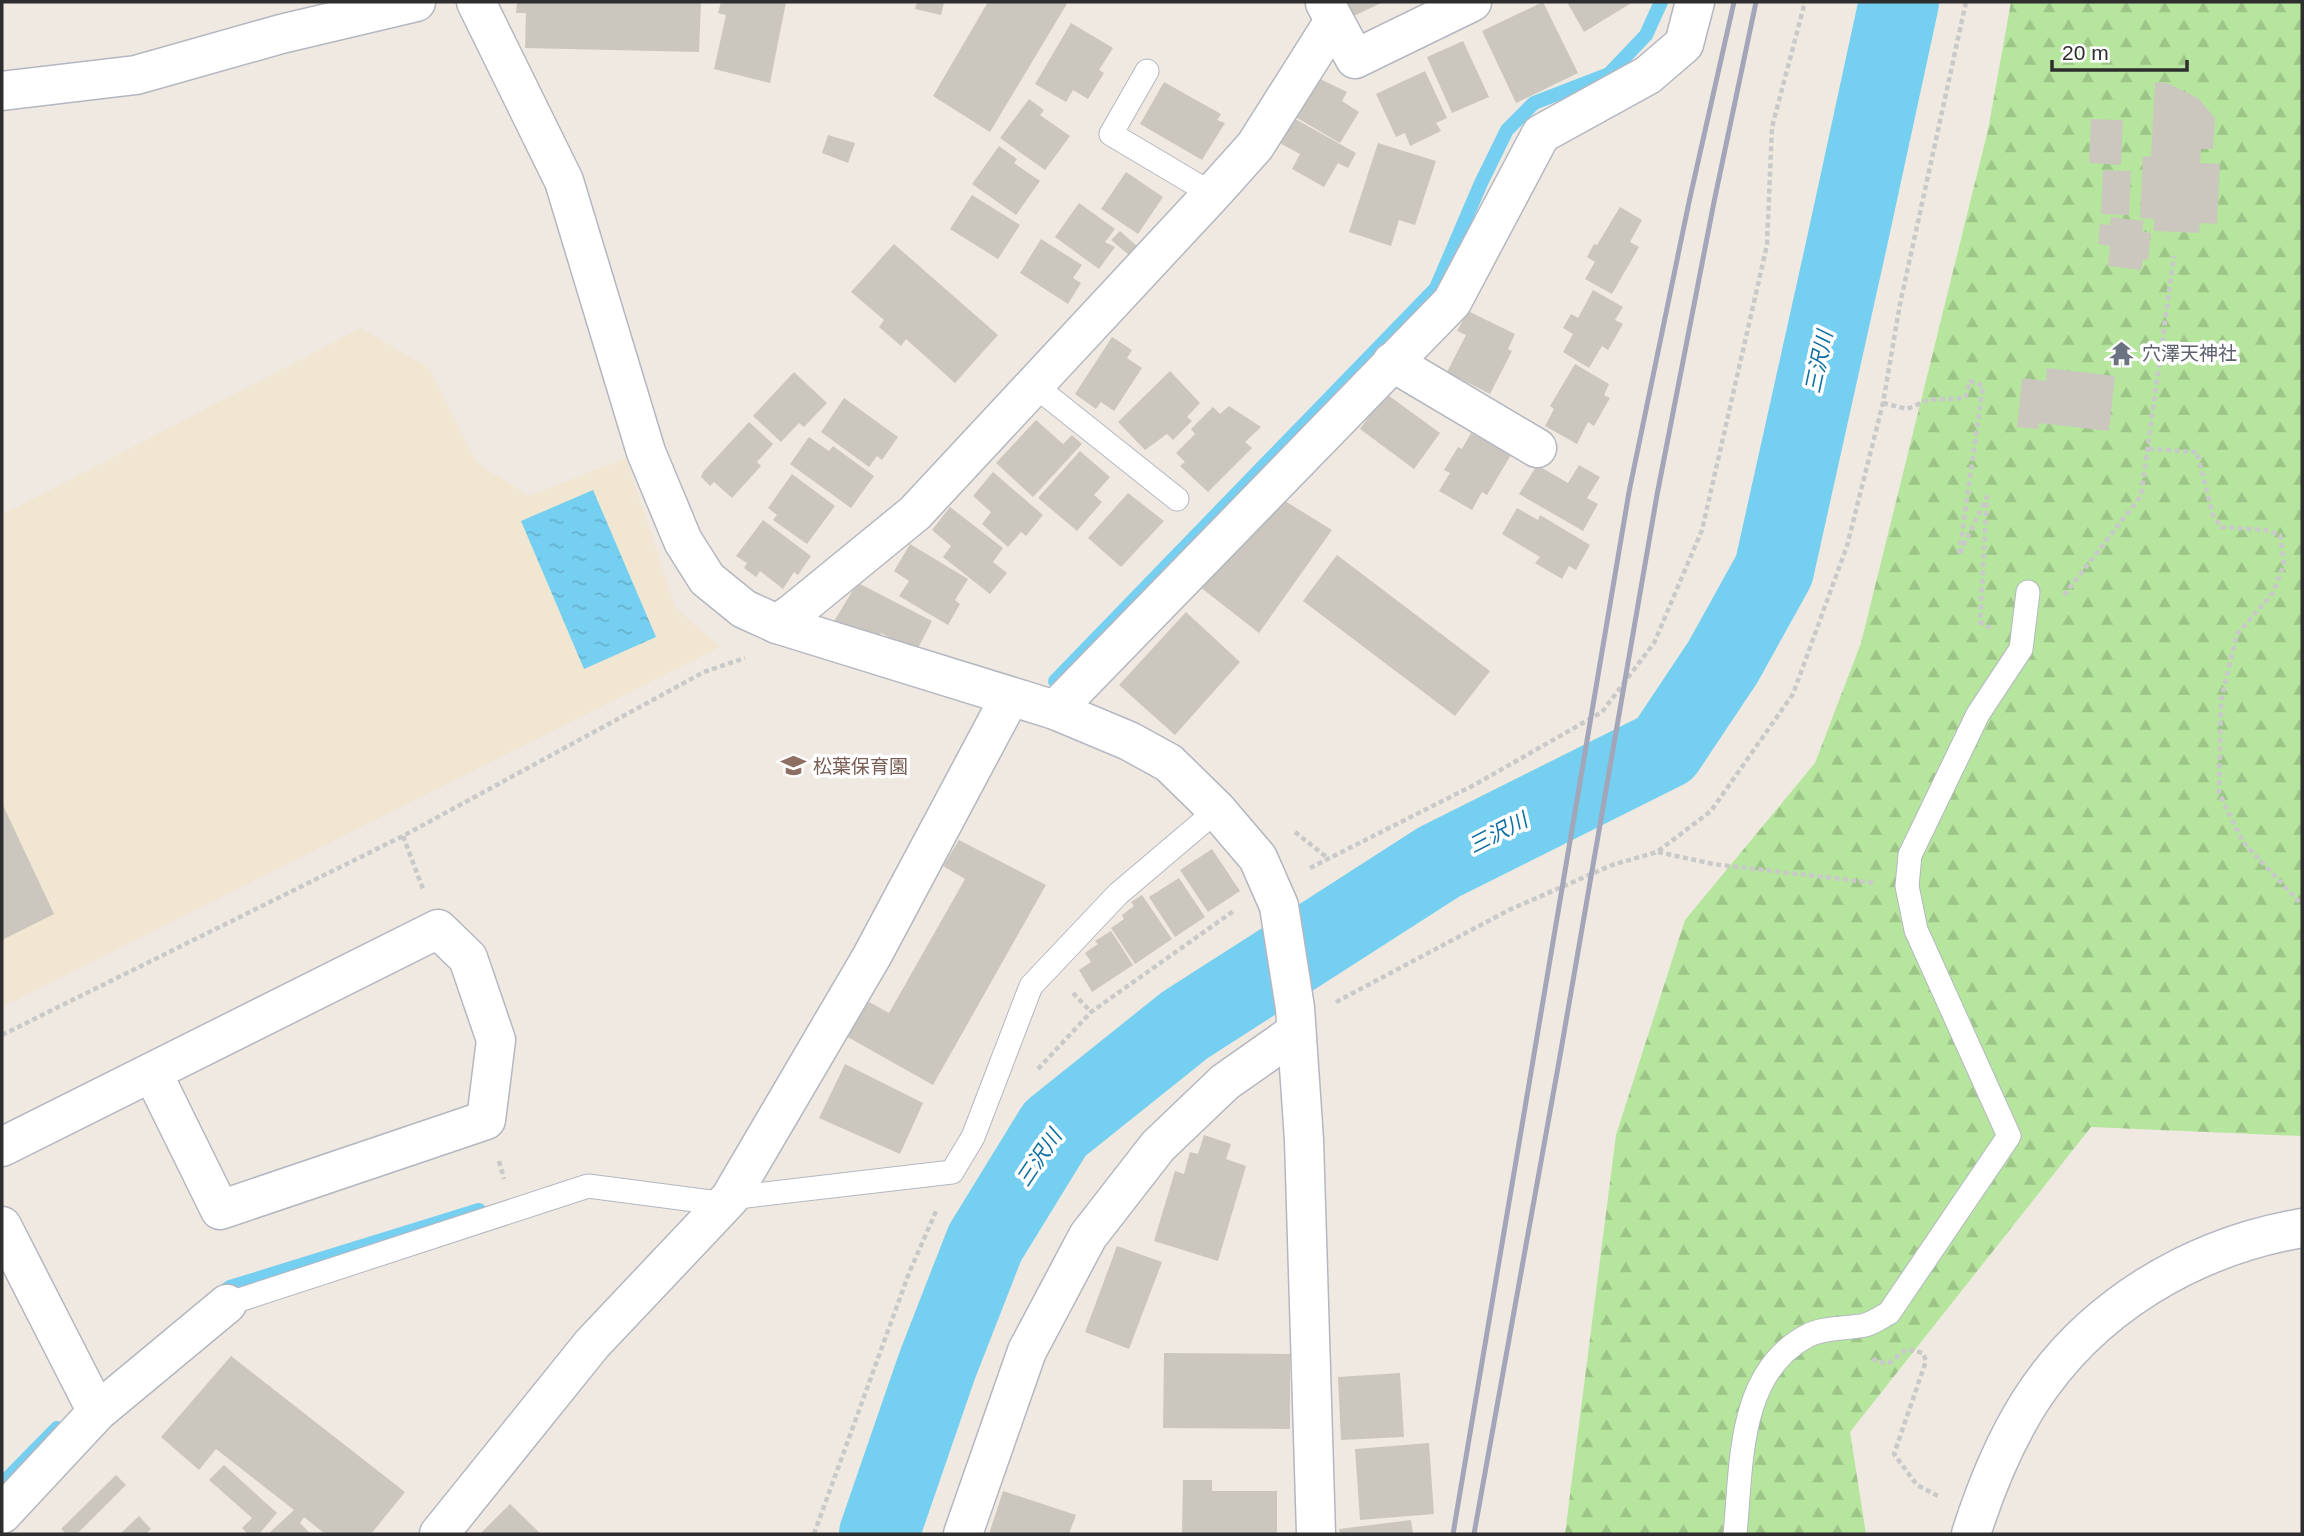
<svg xmlns="http://www.w3.org/2000/svg" width="2304" height="1536" font-family="Helvetica,'Noto Sans JP',sans-serif">
  <defs>
    <pattern id="forest-firs" width="22" height="20" patternUnits="userSpaceOnUse" patternTransform="scale(1.75)"><rect width="22" height="20" fill="#b6e59e"/><path d="M5 1l3.5 6h-7zM16 11l3.5 6h-7z" fill="#9dc588"/></pattern>
    <pattern id="water-ripples" width="26" height="14" patternUnits="userSpaceOnUse" patternTransform="scale(1.75)"><rect width="26" height="14" fill="#75cff0"/><path d="M2 4q2-2 4 0t4 0M15 11q2-2 4 0t4 0" fill="none" stroke="#66b2ce"/></pattern>
  </defs>
  <rect width="100%" height="100%" fill="#efe9e1"/>
  <polygon fill="#f0e6d1" points="361,328 430,369 477,463 529,496 626,458 675,607 720,647 2,1007 2,515"/>
  <polygon fill="url(#forest-firs)" points="2011,2 2302,2 2302,1136 2091,1127 1850,1432 1866,1534 1565,1534 1616,1135 1685,920 1815,763 1861,643 1988,130"/>
  <polygon fill="url(#water-ripples)" points="593,490 656,637 584,669 521,521"/>
  <g fill="none" stroke-linecap="round" stroke-linejoin="round">
    <g stroke="#75cff0" stroke-width="14">
      <polyline points="1055,681 1436,288 1481,183 1507,130 1534,103 1609,74 1646,35 1661,2"/>
      <polyline points="219,1295 230,1287 479,1210"/>
      <polyline points="2,1484 57,1428"/>
    </g>
    <polyline stroke="#75cff0" stroke-width="80" points="879,1534 937,1366 985,1243 1055,1129 1185,1025 1439,862 1665,749 1723,662 1774,570 1847,242 1899,2"/>
  </g>
  <g fill="#cbc7bf">
    <polygon points="517,2 701,2 699,52 525,48 526,13 516,13"/>
    <polygon points="721,2 786,2 770,83 714,69 726,15 718,13"/>
    <polygon points="917,2 944,2 941,15 915,9"/>
    <polygon points="988,2 1068,2 990,132 933,96"/>
    <polygon points="1344,2 1383,2 1352,17"/>
    <polygon points="1543,2 1578,73 1516,103 1482,31"/>
    <polygon points="1567,2 1633,2 1584,32"/>
    <polygon points="1071,23 1113,48 1099,70 1104,73 1088,99 1073,90 1066,102 1035,84"/>
    <polygon points="1463,41 1489,97 1452,113 1427,57"/>
    <polygon points="1425,71 1447,118 1436,123 1441,131 1410,146 1405,133 1396,137 1376,94"/>
    <polygon points="1314,76 1347,92 1342,101 1359,112 1340,143 1292,115"/>
    <polygon points="1164,82 1221,114 1217,120 1225,123 1202,160 1140,124"/>
    <polygon points="2155,82 2167,83 2198,98 2215,118 2213,149 2201,149 2200,163 2220,164 2217,224 2200,223 2199,233 2154,231 2154,219 2140,218 2143,156 2151,157"/>
    <polygon points="1029,99 1044,110 1040,115 1070,136 1045,170 1000,138"/>
    <polygon points="1290,116 1356,153 1348,168 1338,163 1324,187 1292,169 1300,154 1276,141"/>
    <polygon points="2091,119 2123,120 2121,165 2089,163"/>
    <polygon points="828,135 855,143 848,163 822,153"/>
    <polygon points="1378,143 1436,161 1415,225 1399,220 1391,246 1349,232"/>
    <polygon points="999,146 1017,159 1014,163 1040,181 1016,215 972,184"/>
    <polygon points="2103,170 2131,171 2129,215 2101,214"/>
    <polygon points="1126,172 1163,197 1138,234 1101,209"/>
    <polygon points="972,195 1020,225 998,259 950,229"/>
    <polygon points="1079,203 1115,229 1105,242 1115,247 1099,269 1055,237"/>
    <polygon points="1620,207 1642,220 1630,242 1639,247 1612,294 1585,279 1595,262 1587,257 1594,244 1597,245"/>
    <polygon points="2111,217 2144,221 2142,231 2151,233 2148,260 2143,259 2141,270 2108,266 2110,246 2098,244 2100,224 2110,225"/>
    <polygon points="1120,231 1138,247 1130,256 1111,240"/>
    <polygon points="1041,239 1082,265 1073,278 1081,283 1068,304 1020,273"/>
    <polygon points="894,244 998,335 955,383 906,339 901,346 879,327 884,320 851,292"/>
    <polygon points="1593,290 1623,307 1615,320 1623,324 1608,350 1602,346 1589,368 1563,352 1573,334 1563,328 1571,314 1578,318"/>
    <polygon points="1468,311 1515,334 1508,349 1512,351 1490,394 1447,372 1466,335 1457,331"/>
    <polygon points="1112,337 1132,350 1127,358 1142,368 1114,411 1101,402 1096,409 1075,394"/>
    <polygon points="1575,364 1609,384 1604,395 1610,398 1594,426 1588,422 1577,444 1545,426 1554,409 1550,406"/>
    <polygon points="2047,368 2115,376 2109,431 2039,423 2038,429 2017,427 2022,378 2046,381"/>
    <polygon points="1170,371 1200,403 1187,417 1192,421 1173,440 1167,434 1145,450 1118,422"/>
    <polygon points="794,372 827,403 804,427 799,423 781,442 753,416"/>
    <polygon points="1385,393 1440,433 1414,469 1360,429"/>
    <polygon points="844,398 898,437 882,460 877,456 869,467 821,432"/>
    <polygon points="1229,406 1261,427 1245,442 1252,448 1208,492 1180,466 1185,462 1176,453 1195,434 1191,429 1213,407 1220,414"/>
    <polygon points="1036,420 1063,444 1072,435 1082,444 1033,497 996,463"/>
    <polygon points="749,422 773,444 757,462 761,466 732,498 714,482 710,486 701,477 703,472"/>
    <polygon points="1471,433 1511,455 1487,495 1482,492 1472,510 1439,491 1450,473 1444,470 1458,447 1462,449"/>
    <polygon points="809,437 829,451 833,446 874,476 851,508 790,464"/>
    <polygon points="1080,451 1110,477 1094,495 1102,502 1077,531 1038,498"/>
    <polygon points="1537,465 1568,483 1579,465 1600,477 1587,498 1598,504 1583,531 1519,494"/>
    <polygon points="993,472 1043,515 1026,536 1021,532 1008,547 982,524 991,512 973,496"/>
    <polygon points="792,474 835,506 807,544 773,520 777,515 768,508"/>
    <polygon points="1128,493 1164,521 1121,567 1088,538"/>
    <polygon points="1285,501 1332,530 1259,633 1200,587"/>
    <polygon points="950,507 1003,548 993,562 1007,573 990,594 943,557 951,546 932,530"/>
    <polygon points="1517,508 1538,520 1540,515 1590,545 1576,570 1569,566 1562,579 1535,563 1540,557 1502,534"/>
    <polygon points="763,520 811,556 798,575 794,572 783,589 760,571 756,577 744,568 747,563 736,556"/>
    <polygon points="910,544 968,579 955,600 960,604 948,625 899,596 909,581 894,571"/>
    <polygon points="1337,555 1490,671 1455,716 1303,601"/>
    <polygon points="860,584 932,621 916,652 881,633 876,643 833,623 853,590"/>
    <polygon points="1186,612 1240,662 1175,735 1119,685"/>
    <polygon points="2,803 54,914 2,940"/>
    <polygon points="959,840 1046,885 933,1085 844,1035 864,999 889,1013 965,879 943,866"/>
    <polygon points="1212,849 1240,891 1208,912 1180,870"/>
    <polygon points="1179,878 1205,917 1175,937 1149,897"/>
    <polygon points="1142,895 1172,939 1135,964 1111,928 1124,919 1122,915 1134,906 1131,902"/>
    <polygon points="1111,931 1133,965 1092,992 1079,970 1091,962 1085,953 1098,944 1095,941"/>
    <polygon points="845,1064 923,1103 900,1154 819,1118"/>
    <polygon points="1204,1135 1231,1144 1226,1159 1246,1166 1218,1261 1154,1241 1175,1171 1184,1174 1190,1152 1198,1154"/>
    <polygon points="1117,1246 1162,1262 1129,1349 1085,1332"/>
    <polygon points="1164,1353 1290,1354 1290,1429 1163,1428"/>
    <polygon points="231,1356 405,1492 371,1534 325,1534 304,1517 300,1523 311,1534 268,1534 294,1510 216,1449 199,1470 161,1437"/>
    <polygon points="1400,1373 1404,1437 1341,1440 1338,1377"/>
    <polygon points="1429,1443 1434,1514 1360,1520 1355,1449"/>
    <polygon points="224,1465 277,1513 259,1534 248,1534 242,1528 252,1518 209,1480"/>
    <polygon points="116,1475 126,1485 77,1534 66,1534 61,1529"/>
    <polygon points="1183,1480 1212,1480 1212,1491 1277,1491 1277,1534 1182,1534"/>
    <polygon points="1003,1491 1076,1515 1069,1534 989,1534"/>
    <polygon points="510,1504 541,1534 480,1534"/>
    <polygon points="139,1516 151,1529 146,1534 120,1534"/>
    <polygon points="1411,1520 1413,1534 1340,1534 1339,1529"/>
  </g>
  <g fill="none" stroke-linecap="round" stroke-linejoin="round">
    <defs>
      <g id="service">
        <polyline points="1147,71 1111,134 1212,194"/>
        <polyline points="1034,385 1177,499"/>
        <polyline points="730,1198 952,1172 973,1137 1031,986 1118,894 1217,810"/>
        <polyline points="227,1304 588,1186 726,1204"/>
        <path d="M1735,1534c7,-68 2,-161 72,-198 16,-9 40,-7 58,-11 8,-2 16,-8 24,-12l120,-177 -93,-206 -9,-44 3,-31 68,-141 43,-65 7,-57"/>
      </g>
      <g id="minor">
        <polyline points="476,2 564,181 646,452 683,541 707,579 744,609 777,624 1055,710 1129,741 1169,763 1217,810 1258,858 1279,906 1295,1008 1304,1140 1316,1534"/>
        <polyline points="1325,3 1355,59 1472,2"/>
        <polyline points="2,91 136,75 281,34 416,2"/>
        <polyline points="1392,362 1537,448"/>
        <polyline points="777,624 794,612 915,513 1212,194 1255,146 1334,21"/>
        <polyline points="1055,710 1452,302 1541,134 1648,75 1684,44 1695,2"/>
        <polyline points="2,1147 438,929 468,958 496,1040 486,1120 220,1210 152,1072"/>
        <polyline points="2,1226 97,1412"/>
        <polyline points="2,1514 97,1412 227,1304"/>
        <polyline points="439,1534 592,1344 730,1198 872,956 1010,697"/>
        <polyline points="963,1534 1027,1351 1088,1236 1158,1146 1225,1082 1296,1032"/>
      </g>
      <path id="tertiary" d="M1971,1534c14,-44 33,-91 58,-131 61,-96 163,-156 273,-175"/>
    </defs>
    <use href="#service" stroke="#b4b7c1" stroke-width="25"/>
    <use href="#minor" stroke="#b4b7c1" stroke-width="41"/>
    <use href="#tertiary" stroke="#b4b7c1" stroke-width="41"/>
    <g stroke="#c9c9c9" stroke-width="4.5" stroke-dasharray="5 3.5" stroke-linecap="butt">
      <polyline points="1883,403 1907,409 1928,400 1965,398 1970,381 1983,386 1959,555 1987,497 1980,622 1990,628"/>
      <polyline points="2149,449 2197,452 2213,515 2221,527 2265,530 2280,535 2284,564 2273,593 2237,634 2221,700 2219,793 2243,842 2302,905"/>
      <polyline points="2064,595 2141,496 2174,256"/>
      <polyline points="1295,832 1329,859"/>
      <polyline points="403,836 423,889"/>
      <polyline points="1658,852 1713,864 1875,883"/>
      <polyline points="1310,868 1476,784 1602,712 1654,643 1702,530 1767,245 1772,127 1805,2"/>
      <polyline points="1073,993 1091,1012"/>
      <polyline points="1336,1002 1509,910 1612,865 1657,852 1711,811 1793,694 1847,546 1883,403 1900,304 1966,2"/>
      <polyline points="2,1035 403,836 704,672 745,658"/>
      <polyline points="1038,1069 1091,1012 1235,910"/>
      <polyline points="499,1161 504,1179"/>
      <polyline points="1873,1358 1877,1362 1889,1363 1907,1349 1923,1353 1926,1361 1894,1454 1917,1485 1940,1497"/>
      <polyline points="814,1534 909,1273 937,1209"/>
    </g>
    <use href="#service" stroke="#fff" stroke-width="23"/>
    <use href="#minor" stroke="#fff" stroke-width="38"/>
    <use href="#tertiary" stroke="#fff" stroke-width="38"/>
    <g stroke="#a3a6b8" stroke-width="5">
      <polyline points="1453,1534 1629,492 1689,202 1734,2"/>
      <polyline points="1474,1534 1560,1056 1657,495 1714,202 1756,2"/>
    </g>
  </g>
  <defs>
    <symbol id="temple-bare" viewBox="-9 -9 18 18"><path d="M0-6L5-2H3V0L6.5 2.5H4V6H1.5V3h-3V6H-4V2.5H-6.5L-3 0V-2H-5Z" fill="#6b7280" stroke="#fff" stroke-width="2.5" paint-order="stroke"/></symbol>
    <symbol id="school-bare" viewBox="-9 -9 18 18"><path d="M0-5L7-2L0 1L-7-2ZM-4 1L0 2.5L4 1V4Q0 6-4 4Z" fill="#8d6e63" stroke="#fff" stroke-width="2.5" paint-order="stroke"/></symbol>
  </defs>
  <g fill-rule="evenodd">
    <use href="#temple-bare" x="2104" y="336" width="35" height="35"/>
    <use href="#school-bare" x="776" y="748" width="35" height="35"/>
  </g>
  <g text-anchor="middle" stroke-width="7" stroke-linejoin="round" paint-order="stroke">
    <g font-size="19" fill="#5b616d" stroke="#fff" text-anchor="start">
      <text x="2142" y="360">穴澤天神社</text>
    </g>
    <g font-size="19" fill="#785e54" stroke="#fff" text-anchor="start">
      <text x="813" y="773">松葉保育園</text>
    </g>
    <g font-size="21" font-style="italic" fill="#0d6fa3" stroke="#fff">
      <text transform="translate(1819 362) rotate(-78)" y="7">三沢川</text>
      <text transform="translate(1498 833) rotate(-27)" y="7">三沢川</text>
      <text transform="translate(1039 1158) rotate(-56)" y="7">三沢川</text>
    </g>
  </g>
  <rect width="2304" height="1536" fill="none" stroke="#2e2e2e" stroke-width="7"/>
  <path d="M2052 60v10h135v-10" fill="none" stroke="#2e2e2e" stroke-width="3.5"/>
  <text x="2062" y="60" font-size="21" fill="#2e2e2e" stroke="#ffffff" stroke-width="5" paint-order="stroke">20 m</text>
</svg>
